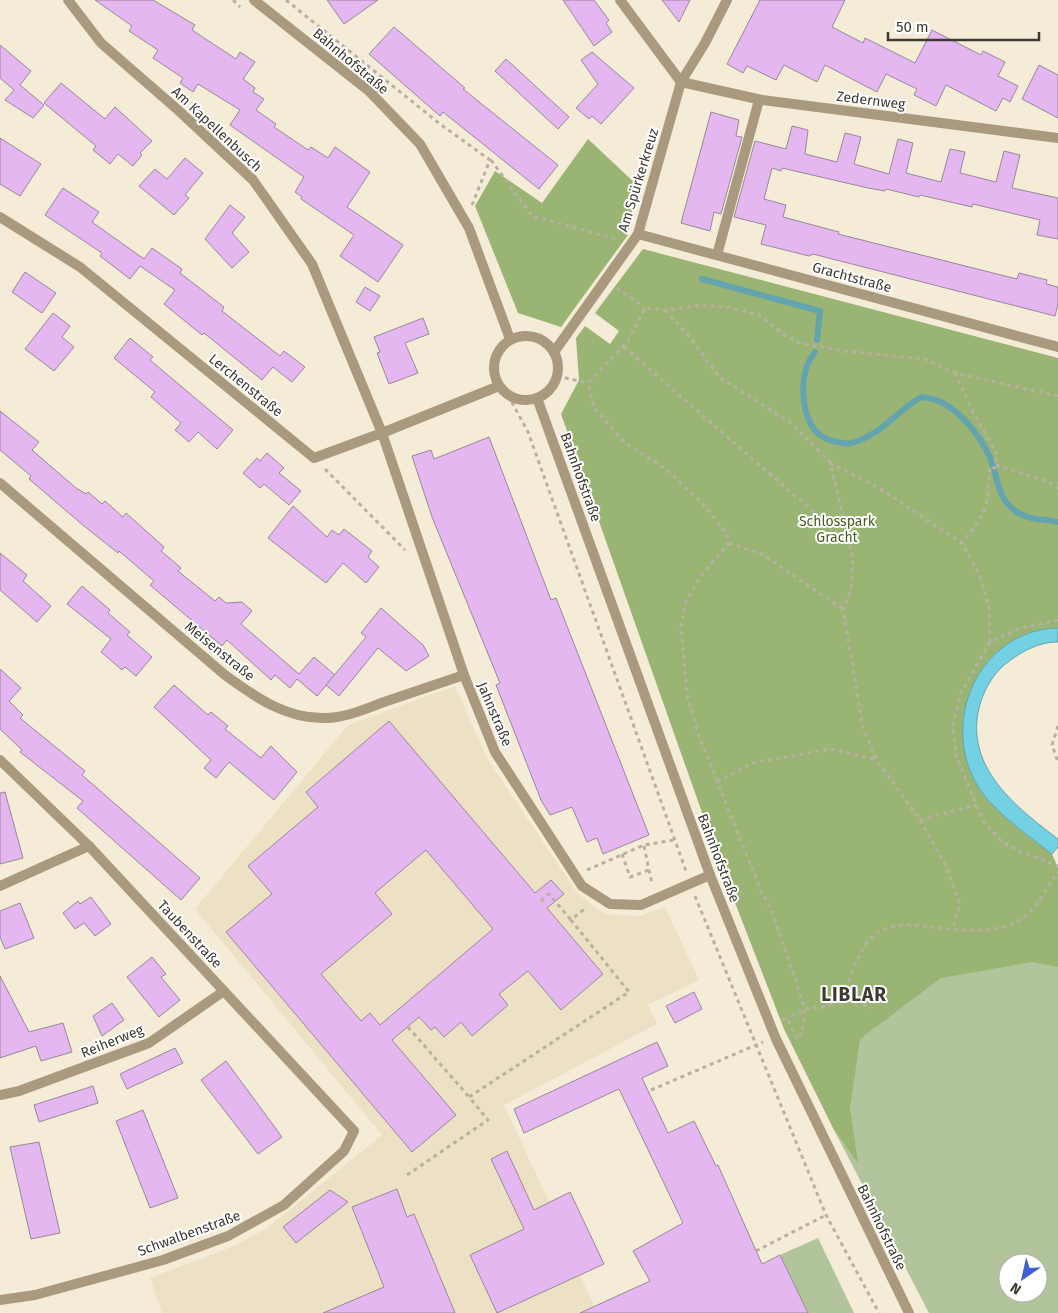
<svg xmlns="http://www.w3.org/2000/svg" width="1058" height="1313" font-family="'Fira Sans',sans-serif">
  <rect width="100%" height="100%" fill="#f5ecd7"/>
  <polygon fill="#ede1c5" points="455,686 487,758 578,894 605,914 640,916 665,907 699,980 648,1005 657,1024 504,1105 549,1202 570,1192 604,1264 580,1275 597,1313 162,1313 150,1278 234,1246 267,1228 382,1135 195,909 348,725"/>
  <g fill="#b2c49b" fill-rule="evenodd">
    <path d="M1058,915v398h-129l-96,-185 16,-100 22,-19zM1008,1263h30v30h-30z"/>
    <polygon points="818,1238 854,1313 808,1313 780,1255"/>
  </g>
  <g fill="#99b473">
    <polygon points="588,139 637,185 628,235 561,327 518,313 475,206 495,171 542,203"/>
    <polygon points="643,249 1058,358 1058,628 1031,633 968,698 979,789 1013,824 1052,854 1058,868 1058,967 1032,962 941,978 860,1039 850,1108 858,1163 833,1128 784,1029 722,869 561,414 579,380 576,338 585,326 610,344 619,331 595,313"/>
  </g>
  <path fill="#74d1e4" stroke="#64a4ae" d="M1058,628v14c-21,0 -39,11 -55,24 -12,11 -20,26 -24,42 -14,60 37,99 79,131v8l-6,7c-22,-17 -58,-42 -73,-66 -41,-64 -1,-158 79,-160z"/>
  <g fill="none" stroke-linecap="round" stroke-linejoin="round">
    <g stroke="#64a4ae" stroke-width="6">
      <polyline points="702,279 820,311 817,340"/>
      <path d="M815,352c-3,5 -8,11 -9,17 -7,24 -2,66 27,72 6,1 13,4 19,2 32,-10 42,-30 69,-46 7,1 16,2 22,6 22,12 43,40 50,63 6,19 6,34 24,46 11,8 28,7 41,10"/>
    </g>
  </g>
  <g fill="#e5b7f0" stroke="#96889a" fill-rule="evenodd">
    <polygon points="95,0 153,0 195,25 192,30 236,59 240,52 255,62 243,79 255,88 253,92 264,99 256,110 276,124 274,127 308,150 311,147 328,158 335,147 370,172 347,207 403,245 378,282 340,256 354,235 301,199 302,197 295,192 304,177 230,125 240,110 198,84 193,92 180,83 183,78 153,58 158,50 129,31 132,26"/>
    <polygon points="327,0 378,0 344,24"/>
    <polygon points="563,0 594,0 609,20 606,23 612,32 594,46"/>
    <polygon points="662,0 690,0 679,22"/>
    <polygon points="760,0 845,0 832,27 863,43 865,38 915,63 932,30 981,55 983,51 1005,62 998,76 1018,86 1010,102 1003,98 996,111 946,85 936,106 914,95 917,89 886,74 877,92 825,65 817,82 784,65 776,80 747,66 743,73 727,64"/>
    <polygon points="394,27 465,88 463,89 558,165 539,189 443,112 440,116 369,54"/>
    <polygon points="0,45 31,71 20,85 44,105 33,118 5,100 14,90 0,78"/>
    <polygon points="592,52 634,88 601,124 592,116 589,119 576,108 598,84 581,60"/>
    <polygon points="506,59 569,117 558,129 495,71"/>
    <polygon points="1039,65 1058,75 1058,118 1022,99"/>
    <polygon points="61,83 105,119 115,107 152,141 140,153 142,155 133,166 118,154 110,164 93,150 96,146 44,103"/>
    <polygon points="711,112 739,120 736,136 742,137 721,214 714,212 710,231 681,223"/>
    <polygon points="792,126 808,130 805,154 837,162 845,133 861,137 854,164 889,174 898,139 913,143 906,173 941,182 950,149 965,152 960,173 996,182 1004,151 1020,155 1012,188 1058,198 1058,239 1037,235 1040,220 973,204 972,207 920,195 919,197 886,189 885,191 868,188 782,168 781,171 772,168 764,199 786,205 783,217 839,232 838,234 1017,279 1019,273 1047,280 1046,284 1058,287 1058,304 1055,316 813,254 809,256 761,244 766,225 734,217 755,141 786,149"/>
    <polygon points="0,138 41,164 20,196 0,184"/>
    <polygon points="185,158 203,173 185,195 189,198 174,215 139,186 155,169 167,179"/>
    <polygon points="63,188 99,212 92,222 144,259 152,248 182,269 180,273 224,307 222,311 249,332 280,356 284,351 305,367 292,382 273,367 262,380 204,333 202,335 164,304 175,290 140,266 130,279 100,256 102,253 45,215"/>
    <polygon points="230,205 245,217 232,233 249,252 232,268 205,239"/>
    <polygon points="25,272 56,293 42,313 12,292"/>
    <polygon points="365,287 380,296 370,311 356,302"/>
    <polygon points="53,313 70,326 62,337 74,347 54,371 25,349"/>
    <polygon points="423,318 429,334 405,343 418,373 389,384 377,353 380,352 374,337"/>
    <polygon points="130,338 153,357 150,360 233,430 217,449 198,432 189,442 175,430 181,423 151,397 155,392 114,358"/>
    <polygon points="0,411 39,442 32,450 76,488 86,494 88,492 102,504 105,501 123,517 126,513 164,547 161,551 181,568 178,571 215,601 219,597 226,603 242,602 252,611 241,624 299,674 314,657 335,675 317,696 297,679 290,688 275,675 271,680 227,640 222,646 150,585 154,581 119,551 118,553 84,526 29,479 31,476 0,450"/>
    <polygon points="489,437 551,600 556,598 649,835 603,854 597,838 587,842 572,807 550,815 541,800 496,685 500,683 432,517 412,456 431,450 434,459"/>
    <polygon points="267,453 284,468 279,473 301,491 289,505 264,484 260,488 243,473 257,458 260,461"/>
    <polygon points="293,506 327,537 332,530 339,535 344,529 372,551 368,557 379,567 366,583 343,563 326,583 268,538"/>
    <polygon points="0,553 27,575 23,581 51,606 37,622 0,590"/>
    <polygon points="82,586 110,610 108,613 130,632 127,635 152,657 136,676 125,667 122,670 101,652 111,639 67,604"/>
    <polygon points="381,608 423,645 429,656 406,671 378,648 339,696 326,685 366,637 361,633"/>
    <polygon points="0,669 21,688 9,701 23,715 20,718 85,771 82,775 200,878 181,900 77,808 83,801 20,752 22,750 0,729"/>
    <polygon points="174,685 208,715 211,712 228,726 225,729 261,758 271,746 297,772 274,800 229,762 216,778 204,768 211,760 154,707"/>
    <path d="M389,721l146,172 16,-13 13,14 -17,14 56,66 -42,36 -33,-39 -29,23 9,11 -36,31 -11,-14 -17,15 -9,-10 -4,3 -12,-13 -27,23 64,75 -44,37 -186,-220 46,-38 -24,-28 70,-59 -12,-15zM426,850l67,79 -113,96 -10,-12 -9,8 -40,-47 71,-60 -17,-21z"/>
    <polygon points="5,792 23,858 0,864 0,793"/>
    <polygon points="91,897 111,924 95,936 84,923 75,929 63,913 78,901 80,904"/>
    <polygon points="20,903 34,938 5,949 0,937 0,911"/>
    <polygon points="152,957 166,974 161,977 180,1000 159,1017 127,977"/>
    <polygon points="0,976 29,1032 63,1023 72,1052 41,1061 36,1046 0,1058"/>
    <polygon points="694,992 702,1009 675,1023 666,1006"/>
    <polygon points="112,1003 124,1020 102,1036 93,1016"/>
    <polygon points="657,1042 668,1066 642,1078 668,1133 694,1121 716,1166 718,1165 762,1264 780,1255 808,1313 580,1313 650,1281 633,1251 683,1223 619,1089 524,1133 514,1109"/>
    <polygon points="175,1048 183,1063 127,1089 120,1074"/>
    <polygon points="226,1061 282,1137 258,1154 201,1080"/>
    <polygon points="93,1086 98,1103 39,1122 34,1105"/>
    <polygon points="143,1110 178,1198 150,1208 116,1121"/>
    <polygon points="39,1142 60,1233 31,1239 10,1147"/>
    <polygon points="507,1151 534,1210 570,1192 604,1264 497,1313 470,1255 524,1229 491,1159"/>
    <polygon points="397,1189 407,1217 414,1214 455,1313 323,1313 384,1287 352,1207"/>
    <polygon points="330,1190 348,1202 296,1243 283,1227"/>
  </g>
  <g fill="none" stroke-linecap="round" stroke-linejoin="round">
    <g stroke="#b8b1a0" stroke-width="3" stroke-dasharray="4 4" stroke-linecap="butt">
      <polyline points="233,0 240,7"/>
      <polyline points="286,0 440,124 490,160 472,205"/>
      <polyline points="491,160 532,216 616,239"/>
      <polyline points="617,288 645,308"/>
      <polyline points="665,310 693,341 719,377 791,423 830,462 853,559 851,591 843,609 863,728 876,759 920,820 945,864 960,904 953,929"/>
      <polyline points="624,347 848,542"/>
      <path d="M955,373l19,41 23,40 -2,14 -5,-1c-3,42 -2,43 -28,76"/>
      <polyline points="557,376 588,383"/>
      <polyline points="508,395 528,432 686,871"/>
      <path d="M1058,396l-103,-23 -31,-14 -80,-8 -45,-8 -16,-9 -24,-19 -27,-7 -29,-3 -38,5 -20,-2 -17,33 -40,42 6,25 30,34 43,28 36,34 24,30 2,9 -27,31 -16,27 -5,25 6,68 11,39 63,158 11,20 33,98c7,-1 16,-1 23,-3 28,-11 22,-64 57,-77 14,-6 31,-4 45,-2 34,3 75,11 102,-17 10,-11 17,-26 26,-38"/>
      <polyline points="830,463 879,488 962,543 980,576 989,608 990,642"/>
      <polyline points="996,465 1049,482 1058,488"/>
      <polyline points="325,469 405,550"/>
      <polyline points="729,543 762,554 843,609"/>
      <polyline points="1058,620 1018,629 990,642 960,695 953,725 956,755 983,821 1001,841 1019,851 1058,866"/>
      <polyline points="1058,726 1052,745 1058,762"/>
      <polyline points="717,782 752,763 830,749 875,759"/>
      <polyline points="920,820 976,805"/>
      <polyline points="644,846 652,884"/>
      <polyline points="622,854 630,877 649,870"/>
      <polyline points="587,870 644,845 674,840"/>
      <polyline points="695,896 826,1215 879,1313"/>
      <polyline points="541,901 549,894 571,920"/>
      <polyline points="843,991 871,1009"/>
      <polyline points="782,1020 787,1018 797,1039 802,1033 805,1009 787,1018"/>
      <polyline points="408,1027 469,1097"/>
      <polyline points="651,1090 763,1042"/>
      <polyline points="407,1175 488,1120 469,1097 629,992 571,920 587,907"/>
      <polyline points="756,1251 826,1215"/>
    </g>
    <polyline stroke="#a99a7f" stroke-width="10" points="717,255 759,100"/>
    <g stroke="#a99a7f" stroke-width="10">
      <polyline points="68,0 101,43 178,110 253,180 312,264 382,433 464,675 495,752 582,886 610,904 641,905 710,875"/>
      <polyline points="620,0 681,82"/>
      <polyline points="681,82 762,100 1058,138"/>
      <polyline points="0,217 80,267 314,458 382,433 499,386"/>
      <polyline points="638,234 1058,347"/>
      <polyline points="554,352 638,234 681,82 705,43 727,0"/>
      <path d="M0,483l225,192c30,22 61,44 100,43 20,0 40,-9 59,-16 27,-9 53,-18 80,-27"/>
      <polyline points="0,760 89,846 354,1131 344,1151 284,1205 228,1236 163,1260 35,1295 0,1300"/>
      <polyline points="0,886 89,846"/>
      <polyline points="0,1095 19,1091 149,1043 224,991"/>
    </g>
    <g stroke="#a99a7f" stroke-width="10">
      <polyline points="254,0 369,91 420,144 469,228 510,339"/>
      <circle cx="526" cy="368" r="32"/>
      <polyline points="537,398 710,875 776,1039 909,1313"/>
    </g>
  </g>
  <g text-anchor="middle" stroke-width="4" stroke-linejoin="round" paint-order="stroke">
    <g font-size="14" fill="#3e3a31" stroke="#fff">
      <text transform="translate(351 61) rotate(40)" y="5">Bahnhofstraße</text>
      <text transform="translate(871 100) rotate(7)" y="5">Zedernweg</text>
      <text transform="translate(217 129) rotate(43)" y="5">Am Kapellenbusch</text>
      <text transform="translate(638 180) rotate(-73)" y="5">Am Spürkerkreuz</text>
      <text transform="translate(852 277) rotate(15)" y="5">Grachtstraße</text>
      <text transform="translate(246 385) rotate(39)" y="5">Lerchenstraße</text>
      <text transform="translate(581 477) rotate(70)" y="5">Bahnhofstraße</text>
      <text transform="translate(220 651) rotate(39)" y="5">Meisenstraße</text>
      <text transform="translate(495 714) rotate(67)" y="5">Jahnstraße</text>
      <text transform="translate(719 858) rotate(69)" y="5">Bahnhofstraße</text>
      <text transform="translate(190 934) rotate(47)" y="5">Taubenstraße</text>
      <text transform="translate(112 1041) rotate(-22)" y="5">Reiherweg</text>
      <text transform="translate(882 1227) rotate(64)" y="5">Bahnhofstraße</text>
      <text transform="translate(189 1233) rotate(-20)" y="5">Schwalbenstraße</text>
    </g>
    <g font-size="14" fill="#47601c" stroke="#fff">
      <text x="837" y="526">Schlosspark<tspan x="837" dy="16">Gracht</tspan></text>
    </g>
    <g font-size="19" font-weight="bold" letter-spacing="1" fill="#3e3a31" stroke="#fff">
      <text x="854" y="1001">LIBLAR</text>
    </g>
  </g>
  <g transform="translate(1023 1278) rotate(214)"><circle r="24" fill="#ffffff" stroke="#b2b0ad"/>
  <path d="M0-4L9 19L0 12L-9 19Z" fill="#3f60d2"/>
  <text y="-8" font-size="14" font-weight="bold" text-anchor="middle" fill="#3e3a31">N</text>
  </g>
  <path d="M888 32v8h151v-8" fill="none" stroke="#3e3a31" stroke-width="2.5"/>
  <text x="896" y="32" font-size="15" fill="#3e3a31" stroke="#ffffff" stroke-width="4" paint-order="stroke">50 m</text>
</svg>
